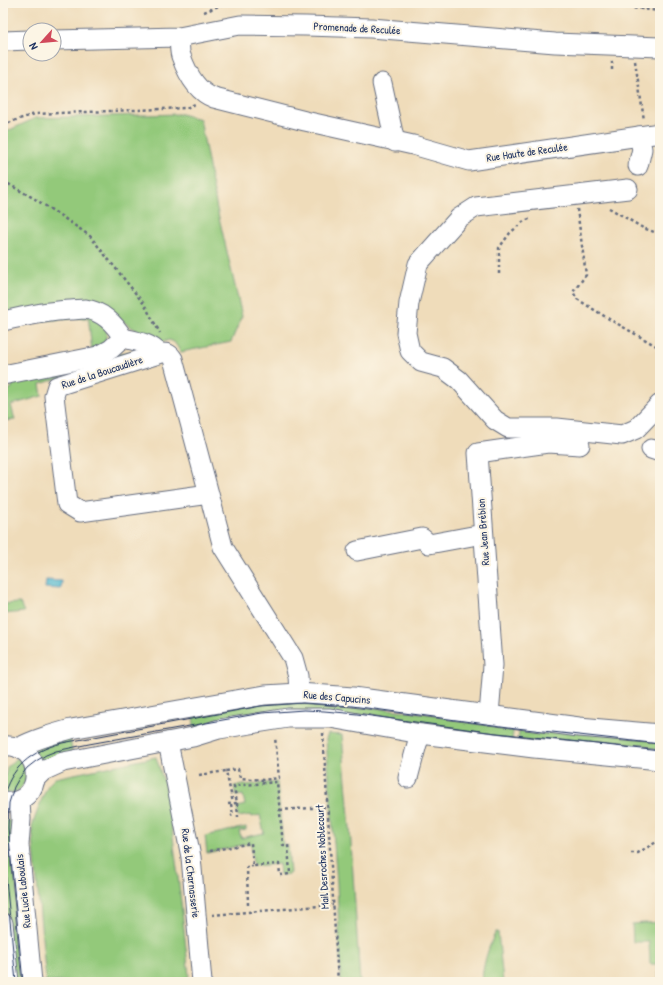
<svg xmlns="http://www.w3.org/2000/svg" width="663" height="985" font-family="'Patrick Hand',sans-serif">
  <rect width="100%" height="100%" fill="#fcf5e5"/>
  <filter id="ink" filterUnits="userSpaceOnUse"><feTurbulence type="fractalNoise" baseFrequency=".025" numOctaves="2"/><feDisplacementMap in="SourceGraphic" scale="8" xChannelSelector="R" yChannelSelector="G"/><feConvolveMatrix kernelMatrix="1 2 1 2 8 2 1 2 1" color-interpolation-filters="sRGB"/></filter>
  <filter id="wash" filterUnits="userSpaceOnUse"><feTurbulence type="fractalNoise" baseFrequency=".012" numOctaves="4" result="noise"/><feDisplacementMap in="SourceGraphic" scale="16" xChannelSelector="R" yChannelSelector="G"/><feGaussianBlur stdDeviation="0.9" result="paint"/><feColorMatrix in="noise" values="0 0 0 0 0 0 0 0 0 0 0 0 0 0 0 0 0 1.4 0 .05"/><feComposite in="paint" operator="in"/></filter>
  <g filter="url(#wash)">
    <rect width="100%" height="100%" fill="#efdcba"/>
    <g fill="#93c97a" stroke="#577c6c">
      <polygon points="181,114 200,119 217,209 242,316 231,342 181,352 174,342 169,340 157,344 115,316 3,323 3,133 36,118"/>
      <polygon points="88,313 105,326 107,332 105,342 92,353"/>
      <polygon points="142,349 140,354 40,384 42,396 11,405 15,420 3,421 3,403 5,391 12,388 11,378"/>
      <polygon points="20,603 24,612 3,614 3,604"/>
      <polygon points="288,698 514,723 512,740 382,722 195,729 192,713"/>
      <polygon points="520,724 660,739 660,755 518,740"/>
      <polygon points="69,734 73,755 41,765 33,750"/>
      <polygon points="328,734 342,735 350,828 360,982 341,982 337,883 326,739"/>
      <polygon points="156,757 168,796 181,902 189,976 187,978 164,982 46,982 32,826 41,801 48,785 55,778"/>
      <path d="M17,758c10,7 13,23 2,32 -4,3 -11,3 -16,4v-16l3,-4 1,-7z"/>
      <polygon points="277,782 283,845 288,845 290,874 280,875 279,864 253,866 251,843 207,853 205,836 246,827 246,830 239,831 241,838 264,833 260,815 252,817 251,815 238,817 237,807 245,805 243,795 236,796 234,786"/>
      <polygon points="3,820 11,821 13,846 26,982 13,982 3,880"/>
      <polygon points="660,922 660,982 659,982 658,964 650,964 649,942 633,942 632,924"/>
      <path d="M496,932h2l5,50h-21c0,-14 7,-38 14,-50z"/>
    </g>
    <polygon fill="#51b7cf" stroke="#367396" points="46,580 62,581 61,589 45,588"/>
  </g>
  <g filter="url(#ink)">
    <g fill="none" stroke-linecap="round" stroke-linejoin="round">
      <defs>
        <g id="minor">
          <path d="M179,37c1,6 0,14 2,19 6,17 16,36 33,42l91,23 108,24 56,16 191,-28"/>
          <polyline points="54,40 179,37 240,25 306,26 371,28 555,43 660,47"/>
          <polyline points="3,41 30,40"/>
          <polyline points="382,83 395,142"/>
          <polyline points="638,166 642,149 639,136"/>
          <polyline points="628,189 476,207 459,218 418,264 409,303 406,333 410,351 421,362 443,368 459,380 495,420 508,428 557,428 622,435 636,429 660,404"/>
          <path d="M3,321c22,-5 44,-10 67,-11 5,0 10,-1 15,-1 17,2 30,15 38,29 13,3 27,5 36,15"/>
          <polyline points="3,375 98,356 111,349 123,338"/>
          <polyline points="651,449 660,452"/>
          <path d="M209,494l-129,18 -13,-8 -13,-108 3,-10 105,-33c6,0 8,1 11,6l36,135 14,53 70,111 5,18 1,17"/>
          <polyline points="357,551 422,538 429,544 483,534"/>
          <polyline points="489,715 493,665 478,453 548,443 580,445"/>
          <polyline points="168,742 191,857 202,982"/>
          <path d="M3,746c43,-4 43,61 0,56"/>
          <path d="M18,748c17,-9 35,-14 53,-19l194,-34 34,-2 54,4 226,30 81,7"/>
          <polyline points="36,778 43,771 63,762 193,737 219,729 288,718 330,718 421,734 534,748 660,760"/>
          <polyline points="408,778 417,744 421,734"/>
          <polyline points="20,800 21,819 19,845 32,982"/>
          <polyline points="3,923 9,982"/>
        </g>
      </defs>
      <use href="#minor" stroke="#656c7e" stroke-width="21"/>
      <g stroke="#656c7e" stroke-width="2.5" stroke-dasharray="3 3" stroke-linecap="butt">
        <polyline points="586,3 660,11"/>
        <polyline points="204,12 226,3"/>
        <polyline points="635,61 644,120"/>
        <polyline points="612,70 612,62 613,62"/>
        <polyline points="3,126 13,121 35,114 186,108 195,104"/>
        <polyline points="3,181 35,199 61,216 90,236 144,304 160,333"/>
        <polyline points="609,208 611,209 643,228 660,234"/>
        <polyline points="577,209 586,275 573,292 577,299 609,319 660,348"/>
        <polyline points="499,274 499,248 510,233 524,221 532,218"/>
        <polyline points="3,538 9,538"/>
        <polyline points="3,602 4,602 4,598"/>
        <polyline points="323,733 338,982"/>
        <polyline points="226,771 238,769 240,778 263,780 279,778 275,737"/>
        <polyline points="199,775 226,771 233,803"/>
        <polyline points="237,803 238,817"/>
        <polyline points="231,804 233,815 231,816"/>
        <polyline points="280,810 327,807"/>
        <polyline points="660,820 660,822"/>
        <polyline points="210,851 251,843 253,866 279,864 280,875 290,874 288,845 283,845 277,782 234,786 237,803 228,804"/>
        <polyline points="631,853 638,853 641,851 660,840"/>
        <polyline points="248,905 247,867 253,866"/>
        <polyline points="212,915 333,905"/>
      </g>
      <use href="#minor" stroke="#fff" stroke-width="19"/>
      <g stroke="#1b2f5e" stroke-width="1">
        <path d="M3,799c7,-32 29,-48 59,-56l199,-37 42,-3 49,3 164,22 144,16"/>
        <polyline points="3,848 16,982"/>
        <polyline points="23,982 8,828 9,803 14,787 18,780 27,768 36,761 46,755 56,751 89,744 262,713 304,710 324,711 357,714 488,732 660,751"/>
      </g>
    </g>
  </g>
  <g text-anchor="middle" stroke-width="4" stroke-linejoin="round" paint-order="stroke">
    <g font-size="11" fill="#1b2f5e" stroke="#fcf5e5">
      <text transform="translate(357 28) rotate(3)" y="4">Promenade de Reculée</text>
      <text transform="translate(527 152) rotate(-8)" y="4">Rue Haute de Reculée</text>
      <text transform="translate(102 372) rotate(-18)" y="4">Rue de la Boucaudière</text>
      <text transform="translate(483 532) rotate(-94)" y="4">Rue Jean Brébion</text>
      <text transform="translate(337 697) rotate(5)" y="4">Rue des Capucins</text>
      <text transform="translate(322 857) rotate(-93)" y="4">Mail Desroches Noblecourt</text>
      <text transform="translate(191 873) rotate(83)" y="4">Rue de la Charnasserie</text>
      <text transform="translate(23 891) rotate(-96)" y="4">Rue Lucie Laboulais</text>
    </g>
  </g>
  <rect width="663" height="985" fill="none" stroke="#fcf5e5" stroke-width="16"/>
  <g transform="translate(42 42) rotate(243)"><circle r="19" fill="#fcf5e5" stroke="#a2a6af"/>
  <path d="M0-3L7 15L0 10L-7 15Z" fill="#d1495b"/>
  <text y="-6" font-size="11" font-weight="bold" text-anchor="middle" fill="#1b2f5e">N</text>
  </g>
</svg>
